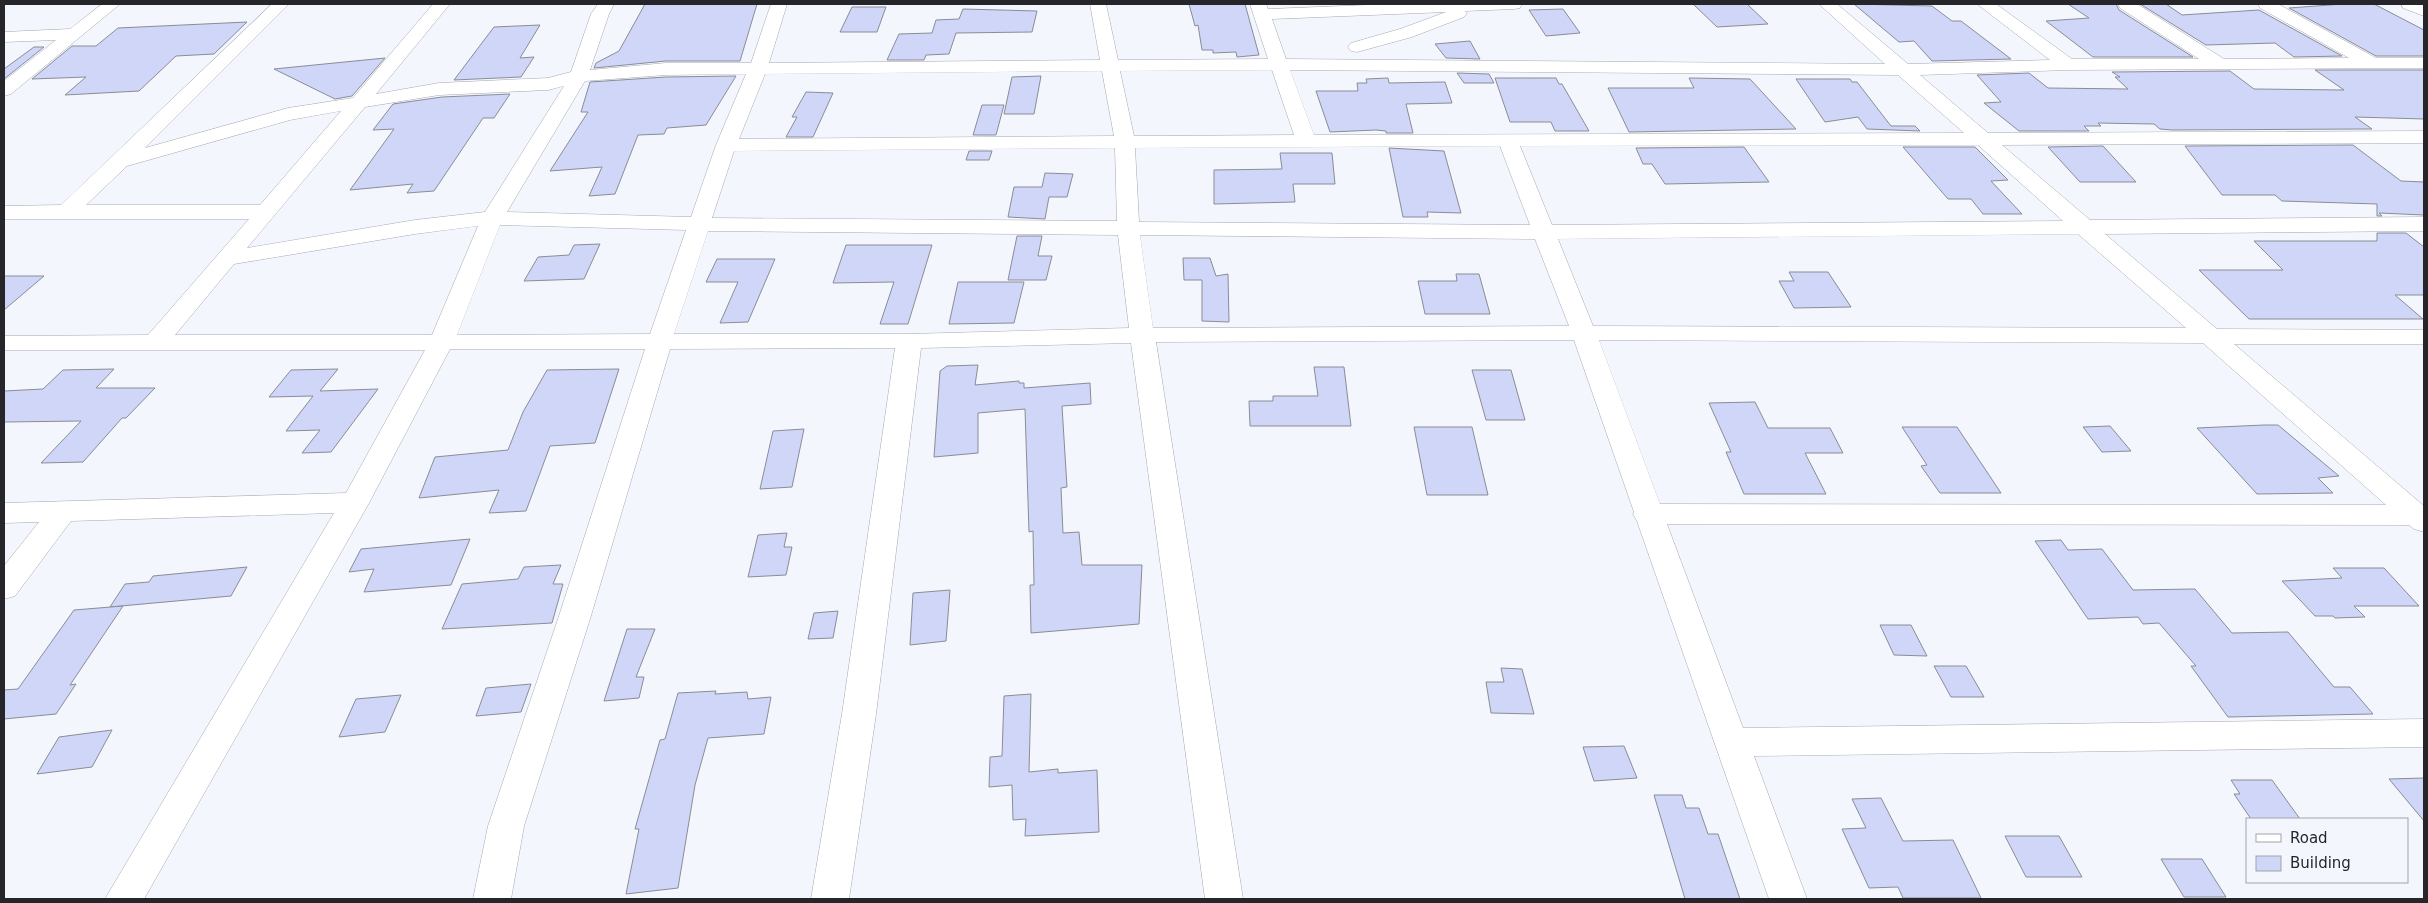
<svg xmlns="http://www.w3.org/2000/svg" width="2428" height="903" font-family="'DejaVu Sans',sans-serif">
  <rect width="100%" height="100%" fill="#f4f6fe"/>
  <g fill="#cfd6f8" stroke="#8a8d96">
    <polygon points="645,4 757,4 740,61 666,61 594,68 596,63 619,51"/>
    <polygon points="1189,4 1245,4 1259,55 1237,57 1236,52 1213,53 1213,50 1202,50 1198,25 1195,26"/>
    <polygon points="1693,4 1747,4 1768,24 1717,27"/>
    <polygon points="1854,4 1932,6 1952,21 1961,21 2011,59 1932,61 1914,41 1899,42"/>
    <polygon points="2068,4 2116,4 2119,10 2193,57 2093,57 2046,21 2089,18"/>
    <polygon points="2140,4 2166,4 2182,15 2259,10 2342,56 2294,57 2275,43 2206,45"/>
    <polygon points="2343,4 2374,4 2424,30 2424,56 2376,56 2289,8"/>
    <polygon points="852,7 886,7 877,32 840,32"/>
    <polygon points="963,9 1037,11 1032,32 956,33 949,54 926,55 924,60 887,60 899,34 932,33 936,20 959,19"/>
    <polygon points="1563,9 1580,33 1546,36 1529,10"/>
    <polygon points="247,22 214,54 176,56 139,91 65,95 86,77 32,79 72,46 96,46 118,28"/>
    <polygon points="540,25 520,58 534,57 521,77 454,80 494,27"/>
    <polygon points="1470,41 1480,59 1446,58 1435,44"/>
    <polygon points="34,47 44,47 4,79 4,69"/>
    <polygon points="385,58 352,96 335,99 274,69"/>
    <polygon points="2315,70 2424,70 2424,119 2355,117 2372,129 2362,129 2172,130 2160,129 2154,124 2098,123 2101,126 2084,126 2089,131 2019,131 1984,103 2001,102 1977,75 2029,73 2048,88 2128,89 2115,77 2120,77 2112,72 2230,71 2254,89 2344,90"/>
    <polygon points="1457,73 1489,74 1494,83 1464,83"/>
    <polygon points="736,76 706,125 667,128 664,134 638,135 615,194 589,196 602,167 550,171 588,112 581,112 590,82 666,77"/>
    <polygon points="1041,76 1034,114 1004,114 1012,77"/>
    <polygon points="1388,78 1389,83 1445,82 1452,103 1406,104 1413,133 1386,133 1386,131 1376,130 1330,132 1316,91 1358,91 1357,83 1367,83 1366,79"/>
    <polygon points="1495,78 1556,78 1559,84 1562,84 1589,131 1555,131 1551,122 1510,122"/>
    <polygon points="1689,78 1750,79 1796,129 1629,132 1608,88 1694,88"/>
    <polygon points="1796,79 1850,79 1852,82 1857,82 1891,126 1915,126 1920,131 1867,129 1858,117 1825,122"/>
    <polygon points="806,92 833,93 813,137 786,137 797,117 792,117"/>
    <polygon points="510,94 494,118 483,118 434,191 407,193 413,184 350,190 394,129 373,130 393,104 442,97"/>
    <polygon points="982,105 1004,105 996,135 973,135"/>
    <polygon points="2353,145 2401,181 2424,182 2424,215 2379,213 2382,216 2377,216 2377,204 2282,201 2275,195 2222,195 2185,146"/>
    <polygon points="2103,146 2136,182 2080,182 2048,147"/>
    <polygon points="1744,147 1769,182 1665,184 1652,164 1643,164 1636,148"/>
    <polygon points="1903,147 1975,147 2008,180 1991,181 2022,214 1983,214 1971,199 1948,199"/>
    <polygon points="1389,148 1444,151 1461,213 1427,212 1428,217 1403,217"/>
    <polygon points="969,151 992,151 989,160 966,160"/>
    <polygon points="1280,153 1332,153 1335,184 1293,184 1295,202 1214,204 1214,170 1282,169"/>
    <polygon points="1045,173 1073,174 1067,197 1049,197 1045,219 1008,217 1014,187 1042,187"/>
    <polygon points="2377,233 2406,233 2424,247 2424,295 2395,295 2423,319 2249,319 2199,270 2283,270 2254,241 2377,241"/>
    <polygon points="1017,236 1042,236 1038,256 1052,256 1046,280 1008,280"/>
    <polygon points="600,244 584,279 524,281 538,257 569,255 574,245"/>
    <polygon points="846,245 932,245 908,324 880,324 894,282 833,283"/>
    <polygon points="1183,258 1210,258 1216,276 1228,274 1229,322 1202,321 1202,280 1184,280"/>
    <polygon points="717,259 775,259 748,322 720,323 738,282 706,282"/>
    <polygon points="1789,272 1828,272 1851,307 1794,308 1779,281 1794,281"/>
    <polygon points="1456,274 1479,274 1490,314 1425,314 1418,281 1457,281"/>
    <polygon points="4,276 44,276 4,310"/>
    <polygon points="958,282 1024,282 1014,323 949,324"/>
    <polygon points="978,365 975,385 1019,381 1019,383 1024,383 1024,388 1090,383 1091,404 1062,406 1067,487 1061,488 1063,533 1079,532 1082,565 1142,565 1139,624 1031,633 1030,585 1034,585 1033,531 1029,532 1025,409 978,413 978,453 934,457 940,371 947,366"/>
    <polygon points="1314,367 1344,367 1351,426 1250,426 1249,401 1273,401 1273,396 1318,396"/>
    <polygon points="114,369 96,388 155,388 126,418 122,418 83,462 41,463 81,421 4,422 4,391 43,389 63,370"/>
    <polygon points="338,369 320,391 378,389 331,452 302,453 320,430 286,431 313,396 269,397 291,370"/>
    <polygon points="619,369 595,443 550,446 526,511 489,513 499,490 419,498 435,457 508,450 523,412 547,370"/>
    <polygon points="1472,370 1511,370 1525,420 1486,420"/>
    <polygon points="1755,402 1768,428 1830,428 1843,453 1805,453 1826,494 1744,494 1726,452 1731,452 1709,403"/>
    <polygon points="2264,425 2278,425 2339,476 2318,478 2333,493 2257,494 2197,428"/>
    <polygon points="2110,426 2131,451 2102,452 2083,427"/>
    <polygon points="1414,427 1472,427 1488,495 1427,495"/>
    <polygon points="1902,427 1957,427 2001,493 1940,493 1921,466 1927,465"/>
    <polygon points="804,429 792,487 760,489 773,431"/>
    <polygon points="787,533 784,547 792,547 786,575 748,577 758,535"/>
    <polygon points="470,539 451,585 364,592 374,569 349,572 361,549"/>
    <polygon points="2061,540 2068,550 2102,549 2133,590 2195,589 2232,633 2288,632 2334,687 2350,687 2373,714 2228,717 2191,666 2196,666 2159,623 2143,624 2138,617 2088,619 2035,541"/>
    <polygon points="561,565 553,584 563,584 552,623 442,629 462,584 518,579 524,567"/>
    <polygon points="247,567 231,596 110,607 125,584 149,582 153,576"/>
    <polygon points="2333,568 2384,568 2419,606 2354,606 2365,617 2335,618 2333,616 2315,616 2282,581 2342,578"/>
    <polygon points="950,590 946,641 910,645 913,593"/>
    <polygon points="123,606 70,685 76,684 56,714 4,719 4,690 18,689 74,610"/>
    <polygon points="838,611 833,638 808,639 814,613"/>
    <polygon points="1880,625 1911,625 1927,656 1894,655"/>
    <polygon points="627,629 655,629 636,677 644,677 639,698 604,701"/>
    <polygon points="1934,666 1966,666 1984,697 1951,697"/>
    <polygon points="1501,668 1522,669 1534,714 1491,713 1486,682 1504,682"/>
    <polygon points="531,684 521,712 476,716 486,688"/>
    <polygon points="716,691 715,694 747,692 748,699 771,697 764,734 708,738 695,785 678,888 626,894 639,829 635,829 660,740 665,739 678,693"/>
    <polygon points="1031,694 1029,772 1058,769 1058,773 1097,770 1099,832 1025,836 1026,819 1013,820 1012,785 989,787 990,757 1002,756 1004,696"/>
    <polygon points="401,695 385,732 339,737 356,699"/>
    <polygon points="112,730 92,767 37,774 59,737"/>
    <polygon points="1624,746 1637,778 1594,781 1583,747"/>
    <polygon points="2424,778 2424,821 2389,779"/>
    <polygon points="2231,780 2272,780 2300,819 2251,819 2234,794 2240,794"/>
    <polygon points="1654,795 1682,795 1686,808 1699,808 1708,834 1718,834 1740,899 1685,899"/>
    <polygon points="1881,798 1903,841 1953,840 1981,898 1903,898 1898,887 1869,888 1842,829 1866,828 1852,799"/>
    <polygon points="2005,836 2059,836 2082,877 2026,877"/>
    <polygon points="2161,859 2202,859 2226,897 2184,897"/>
  </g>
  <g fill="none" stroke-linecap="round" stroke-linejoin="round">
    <defs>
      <g id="minor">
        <polygon points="102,4 120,4 11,94 4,96 4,81 56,40 4,42 4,32 70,29"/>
        <path d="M272,4h17l-144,144 143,-40 65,-10 80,-94h17l-74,90 63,-11 109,-5 23,-6 20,-58 7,-10h16l-5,10 -19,56 76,-7h85l20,-59h16l-18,59 331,-3 -10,-56h16l12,56 150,-1 -18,-55h16l2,5 124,-5h130l-2,4 -6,1 -49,2 2,2 -3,4 -52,20 -55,15 -6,-1 -3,-4 3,-4 49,-14 46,-17 -174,7 14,40 599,5 -66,-60h18l71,60 142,-4 -73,-56h19l76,55h127l-79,-51 -2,-4h19l87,55 125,-1 -89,-50 -2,-4h20l98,54h48v10l-356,2 -148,5 68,58 436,-2v12l-422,2 88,75 334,-3v14l-319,3 112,95 207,1v14h-190l190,162v26l-10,-3 -5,-4 -742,-1 76,204 681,-9v28l-670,9 53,143h-38l-132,-378 -4,-7 1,-2 -60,-172 -418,2 87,557h-38l-74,-556 -210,5 -45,366 -27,185h-38l31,-185 53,-366 -225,1 -80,270 -66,207 -13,73h-38l15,-73 70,-207 87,-270h-195l-81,154 -225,396h-39l229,-386 -263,8 -56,75 -11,3v-33l35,-44 -35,1v-20l342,-10 79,-143h-421v-14l144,-1 101,-116h-245v-13l57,-1zM1272,70l22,65 -160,1 -14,-65zM1290,70l608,5 66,58 -650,2zM1102,71l12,65 -375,3 26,-65zM746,74l-30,71 -25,72 -184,-5 78,-131 81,-6zM564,86l-79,126 -70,8 -168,28 118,-141 74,-12 109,-5zM341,111l-81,94h-174l41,-39 163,-46zM1978,145l85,76 -511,4 -32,-79zM1500,146l30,79 -391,-3 -4,-74zM1115,148l2,73 -405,-3 22,-67zM500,225l186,5 -36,104 -193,1zM478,226l-46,109h-257l59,-71 181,-30zM708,231l410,4 11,93 -220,6h-235zM2078,234l108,94 -593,-2 -35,-87zM1140,235l395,4 34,87 -416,2zM1599,340l604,3 183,162 -726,-1z"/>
        <polygon points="2401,4 2424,5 2424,16 2403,8"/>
      </g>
    </defs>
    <use href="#minor" stroke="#a6a8b2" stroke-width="1"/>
    <use href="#minor" fill="#fff" fill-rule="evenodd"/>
  </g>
  <rect width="2428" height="903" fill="none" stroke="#26262a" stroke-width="10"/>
  <rect x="2246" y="818" width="162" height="65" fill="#f4f6fe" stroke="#a2a3a9"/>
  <rect x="2256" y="834" width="25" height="8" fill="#ffffff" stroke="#a2a3a9"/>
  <text x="2290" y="843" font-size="15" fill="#26262a">Road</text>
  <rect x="2256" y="856" width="25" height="15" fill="#cfd6f8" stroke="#a2a3a9"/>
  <text x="2290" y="868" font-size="15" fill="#26262a">Building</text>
</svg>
